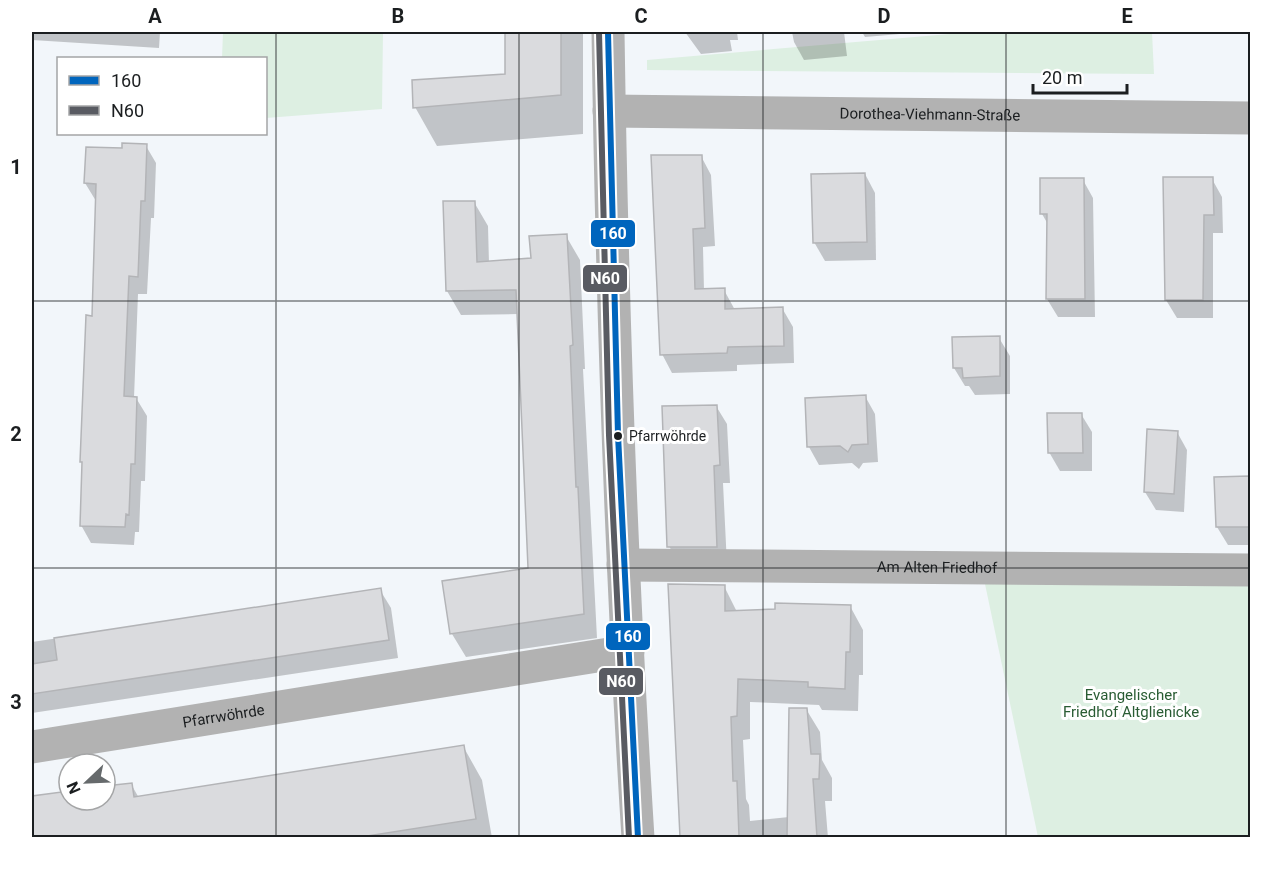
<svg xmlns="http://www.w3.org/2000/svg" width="1282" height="869" font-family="Roboto,sans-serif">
  <rect width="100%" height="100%" fill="#f2f6fa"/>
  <g fill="#ddefe2">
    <polygon points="176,32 383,32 382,109 266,118 266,58 222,58 223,32"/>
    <polygon points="973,32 1152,32 1154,74 647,70 647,60"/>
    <polygon points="985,584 1250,585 1250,837 1038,837"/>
  </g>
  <g fill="#0003">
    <polygon points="32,32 160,32 159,48 32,40"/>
    <polygon points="507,32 583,32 583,134 437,146 415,107 506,75"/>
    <polygon points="685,32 737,32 738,40 730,40 732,51 701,54"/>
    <polygon points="792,32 844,32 847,56 804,60 794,42"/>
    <polygon points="862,32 900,32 900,34 865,37"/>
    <polygon points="146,146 156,163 154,218 151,218 147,294 138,294 134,398 136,398 147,416 145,481 141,481 139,532 135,532 134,545 91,543 81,525 84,466 81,461 94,317 96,201 85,183 123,150"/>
    <polygon points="701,156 711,175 715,246 703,247 704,290 724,290 735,310 782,308 793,327 794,363 737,365 737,371 672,373 662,354"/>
    <polygon points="865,174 875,193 876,260 825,261 814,242"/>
    <polygon points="1212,179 1222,197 1223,233 1213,233 1213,318 1177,318 1166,300"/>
    <polygon points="1083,180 1093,198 1095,317 1058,317 1047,299 1049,226 1042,214"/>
    <polygon points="474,202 488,226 489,263 532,260 566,236 580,260 585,369 583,369 597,638 466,657 452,634 529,569 518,314 461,315 447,291"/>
    <polygon points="999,338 1010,356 1010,394 975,395 969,386 965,386 954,368"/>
    <polygon points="865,396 875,414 878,462 863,463 859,469 852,463 819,465 809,447"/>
    <polygon points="716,406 727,424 730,483 723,483 727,565 679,564 669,546"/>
    <polygon points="1081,414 1092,432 1092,471 1060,471 1049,452"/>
    <polygon points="1177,432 1187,450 1184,512 1156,510 1145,492"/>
    <polygon points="1248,478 1250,482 1250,545 1228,545 1217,527"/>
    <polygon points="670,586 724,586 737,612 850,606 863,630 863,675 859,675 858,711 822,710 819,705 750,702 750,739 743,740 746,799 749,805 750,821 789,817 806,709 820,732 822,760 832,778 832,801 825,801 828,838 681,838"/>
    <polygon points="380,590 391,608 398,658 32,713 32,642"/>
    <polygon points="463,746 482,780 492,838 32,838 32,797 69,792 69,800 105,800 105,788 131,784 139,798"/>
  </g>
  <g fill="#dadbde" stroke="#b3b4b7" stroke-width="1.5">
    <polygon points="505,32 561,32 561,95 413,108 412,80 505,74"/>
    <polygon points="122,143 147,144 145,201 141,201 138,277 129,276 124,396 137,397 135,464 131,464 129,515 126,514 125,527 80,526 82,462 80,462 86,315 92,316 96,184 84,183 86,147 122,148"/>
    <polygon points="651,155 702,155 705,228 693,229 695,289 725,288 725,309 783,307 784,346 728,347 727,353 660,355"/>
    <polygon points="865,173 867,242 813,243 811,174"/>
    <polygon points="1163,177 1213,177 1214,215 1204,215 1203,300 1165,300"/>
    <polygon points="1040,178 1084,178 1085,299 1046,299 1047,214 1040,214"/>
    <polygon points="443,201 475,201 477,262 531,258 529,236 567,234 573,345 570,346 576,487 578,487 584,614 450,634 442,581 528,568 516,290 446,291"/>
    <polygon points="1000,336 1000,376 963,378 962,368 953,368 952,337"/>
    <polygon points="866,395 868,444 852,445 848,452 840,446 807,447 805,398"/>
    <polygon points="717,405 720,465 714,466 717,547 667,547 662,406"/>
    <polygon points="1047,413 1082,413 1083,453 1048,453"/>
    <polygon points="1147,429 1178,431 1174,494 1144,492"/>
    <polygon points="1249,476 1249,527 1216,527 1214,477"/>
    <polygon points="668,584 725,585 725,611 775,609 775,603 851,605 850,652 846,652 845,689 808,687 808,682 738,679 737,716 731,717 733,781 737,781 739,837 680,837"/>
    <polygon points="381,588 389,640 32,694 32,664 57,660 54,638"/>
    <polygon points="789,708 807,708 811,754 820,754 819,779 813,779 817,837 787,837"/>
    <polygon points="464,745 476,819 361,837 32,837 32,796 69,791 69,800 105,800 105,786 132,783 134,797"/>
  </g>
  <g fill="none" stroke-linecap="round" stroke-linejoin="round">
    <g stroke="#b2b2b2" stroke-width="33">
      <path d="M608,32c4,268 13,537 30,806"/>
      <path id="s1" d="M609,111l641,7"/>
      <path id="s2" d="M623,565l627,5"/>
      <path id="s3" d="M32,747l596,-96"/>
    </g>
    <defs>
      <polyline id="bus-1" points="608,32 618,435 638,838"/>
      <polyline id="bus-2" points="599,32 609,435 629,838"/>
    </defs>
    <use href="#bus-1" stroke="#fff" stroke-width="10"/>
    <use href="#bus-2" stroke="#fff" stroke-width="10"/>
    <use href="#bus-1" stroke="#0065bd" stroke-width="6"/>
    <use href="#bus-2" stroke="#595b62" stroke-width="6"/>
  </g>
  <path fill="none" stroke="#1b1e20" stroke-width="1.5" stroke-opacity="0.55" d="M276,32v806M519,32v806M763,32v806M1006,32v806M32,301h1218M32,568h1218"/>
  <circle fill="#1b1e20" stroke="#fff" stroke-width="2" cx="618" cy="436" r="5"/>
  <g text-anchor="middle" stroke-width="6" stroke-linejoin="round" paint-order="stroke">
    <g font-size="14" fill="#1b1e20" stroke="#fff" text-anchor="start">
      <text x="629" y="441">Pfarrwöhrde</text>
    </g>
    <g font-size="15" fill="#1b1e20" stroke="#fff">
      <text dy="5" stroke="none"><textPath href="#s1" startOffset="321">Dorothea-Viehmann-Straße</textPath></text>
      <text dy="5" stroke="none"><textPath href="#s2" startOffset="314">Am Alten Friedhof</textPath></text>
      <text dy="5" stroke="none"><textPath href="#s3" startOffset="194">Pfarrwöhrde</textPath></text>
    </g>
    <g font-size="15" fill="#295c33" stroke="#fff">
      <text x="1131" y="700">Evangelischer<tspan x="1131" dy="17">Friedhof Altglienicke</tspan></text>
    </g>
  </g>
  <g stroke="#fff" stroke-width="2">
    <rect x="590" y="219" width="46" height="29" rx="6" fill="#0065bd"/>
    <rect x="582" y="264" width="46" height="29" rx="6" fill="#595b62"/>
    <rect x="605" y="622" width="46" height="29" rx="6" fill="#0065bd"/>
    <rect x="598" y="667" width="46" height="29" rx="6" fill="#595b62"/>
  </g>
  <g font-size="16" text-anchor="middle" font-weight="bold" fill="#fff">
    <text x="613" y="239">160</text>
    <text x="605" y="284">N60</text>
    <text x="628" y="642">160</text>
    <text x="621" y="687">N60</text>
  </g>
  <rect width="1282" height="869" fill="none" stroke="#ffffff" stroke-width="66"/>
  <rect x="57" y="57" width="210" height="78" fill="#ffffff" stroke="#a4a5a6" stroke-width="1.5"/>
  <rect x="69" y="76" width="30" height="9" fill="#0065bd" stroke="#a4a5a6" stroke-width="1.5"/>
  <text x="111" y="87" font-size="18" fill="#1b1e20">160</text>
  <rect x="69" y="106" width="30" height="9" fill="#595b62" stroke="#a4a5a6" stroke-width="1.5"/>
  <text x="111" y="117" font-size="18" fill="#1b1e20">N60</text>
  <g transform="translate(87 782) rotate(247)"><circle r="28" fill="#ffffff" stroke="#a4a5a6" stroke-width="1.5"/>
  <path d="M0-4.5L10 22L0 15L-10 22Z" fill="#666a6c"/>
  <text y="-9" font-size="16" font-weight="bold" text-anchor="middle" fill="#1b1e20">N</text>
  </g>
  <path d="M1033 84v9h94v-9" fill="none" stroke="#1b1e20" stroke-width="3"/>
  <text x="1042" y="84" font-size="18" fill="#1b1e20" stroke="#ffffff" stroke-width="4.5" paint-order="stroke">20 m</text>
  <rect x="33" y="33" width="1216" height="803" fill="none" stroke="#1b1e20" stroke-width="2"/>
  <g font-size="20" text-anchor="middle" font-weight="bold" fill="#1b1e20">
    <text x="155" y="23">A</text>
    <text x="398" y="23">B</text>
    <text x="641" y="23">C</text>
    <text x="884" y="23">D</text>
    <text x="1127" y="23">E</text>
    <text x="16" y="174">1</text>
    <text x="16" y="441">2</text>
    <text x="16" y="709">3</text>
  </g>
</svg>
